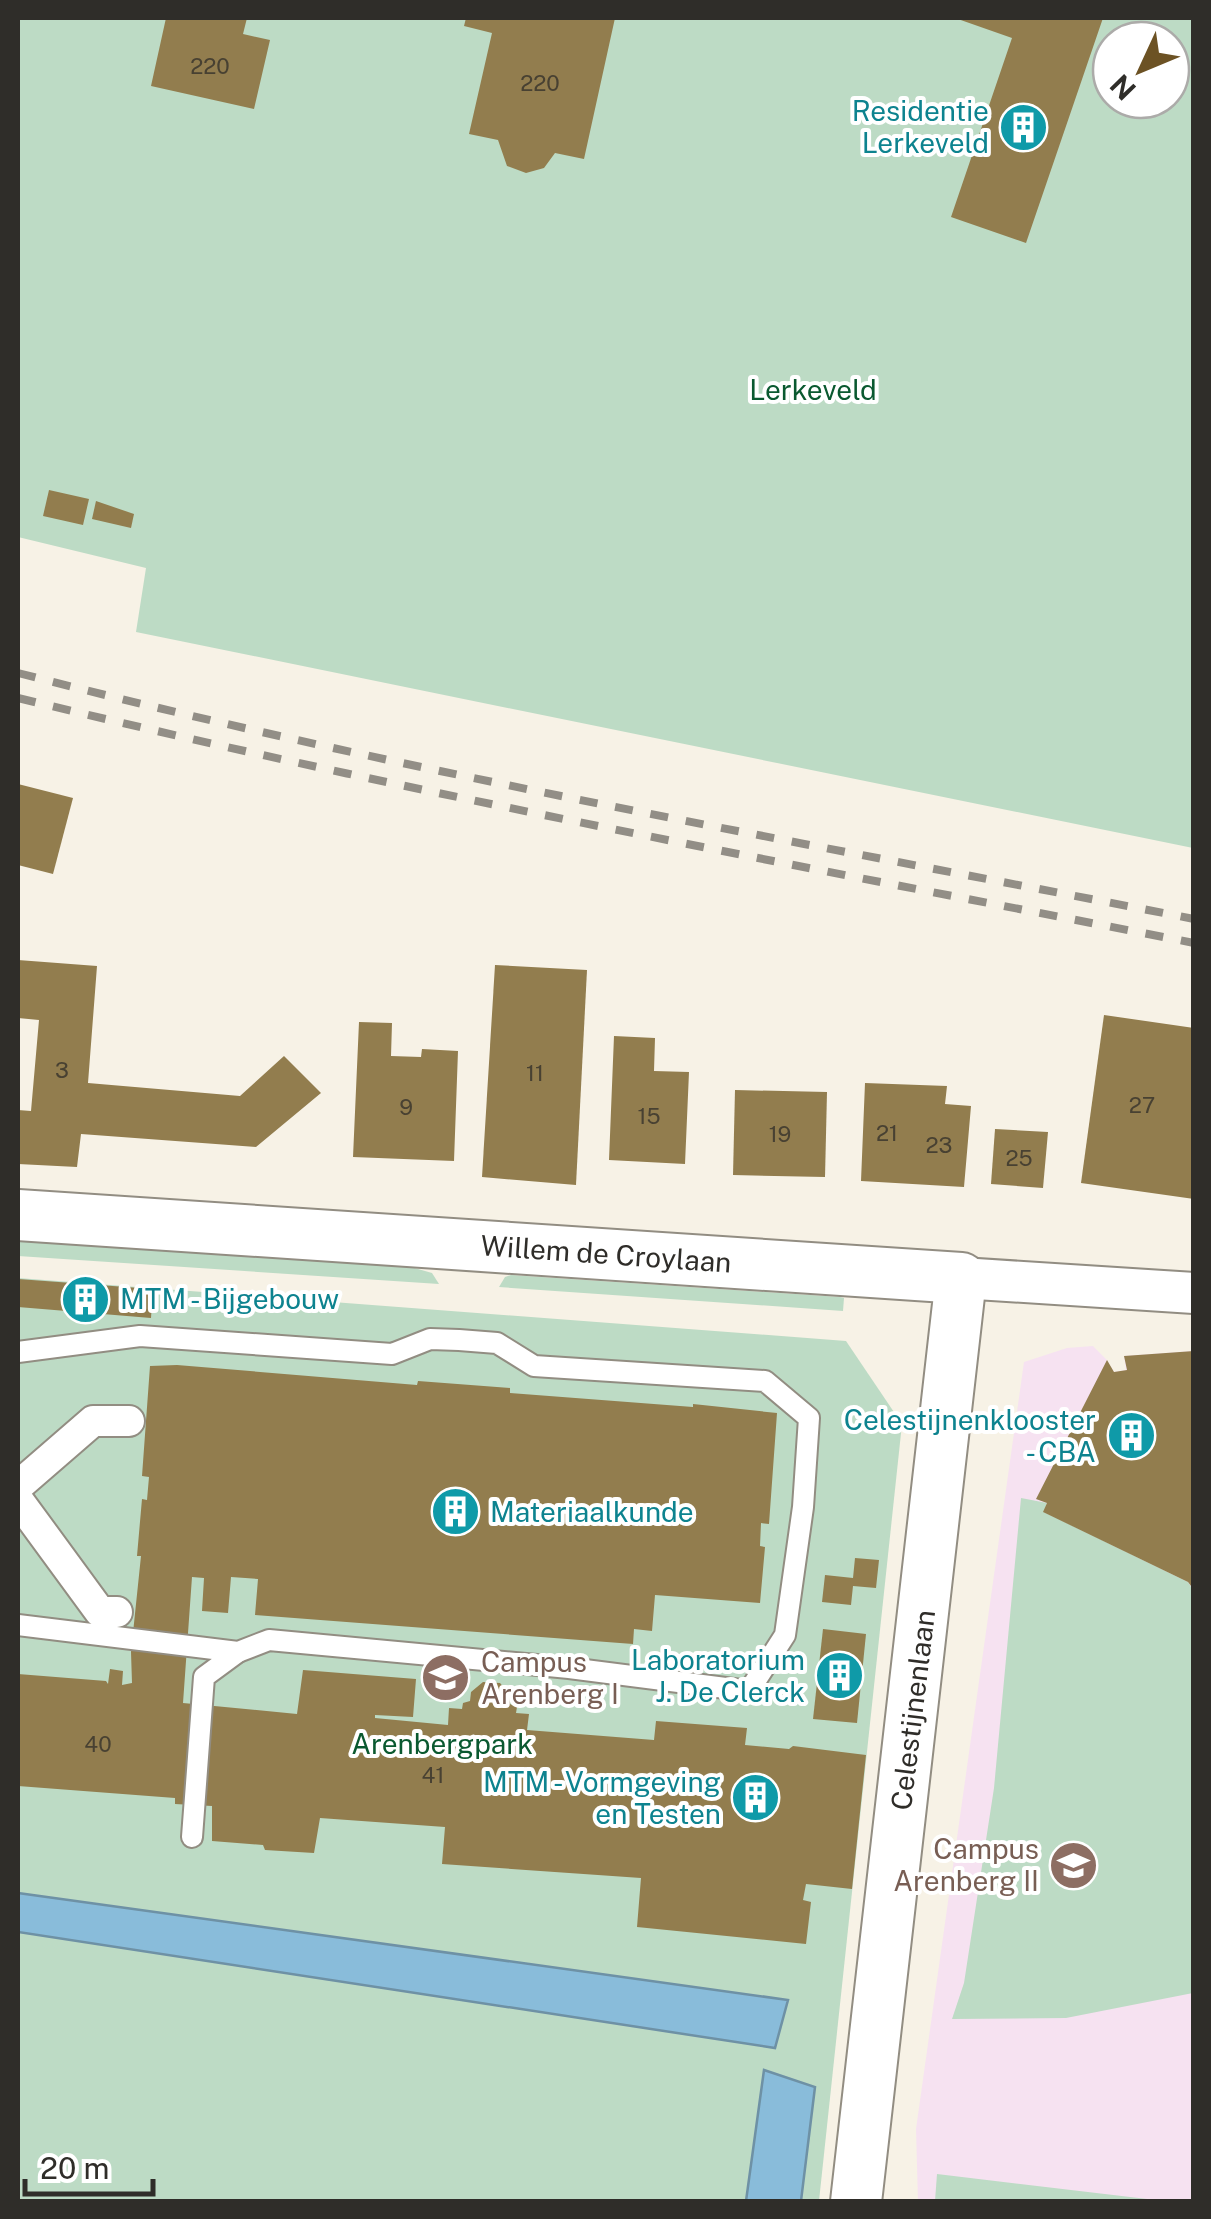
<svg xmlns="http://www.w3.org/2000/svg" width="1211" height="2219" font-family="'Public Sans',sans-serif">
  <rect width="100%" height="100%" fill="#f7f2e6"/>
  <polygon fill="#f6e2f1" points="1093,1346 1107,1360 1114,1372 1126,1370 1124,1356 1193,1351 1193,2201 918,2202 916,2129 1024,1362 1067,1348"/>
  <g fill="#bddbc5" fill-rule="evenodd">
    <path d="M18,18h1175v830l-1057,-216 10,-64 -128,-31zM1111,40h60v60h-60z"/>
    <polygon points="18,1241 411,1267 432,1273 439,1284 18,1256"/>
    <polygon points="511,1275 840,1297 844,1298 843,1311 499,1287 505,1277"/>
    <polygon points="18,1278 846,1341 902,1424 819,2201 18,2201"/>
    <polygon points="1021,1498 1047,1503 1044,1512 1188,1582 1193,1590 1193,1993 1066,2018 952,2019 964,1983 994,1788"/>
    <polygon points="937,2174 1164,2201 935,2201"/>
  </g>
  <g fill="#89bcda" stroke="#6e91a5" stroke-width="2.5">
    <polygon points="18,1893 788,2000 775,2048 18,1932"/>
    <polygon points="764,2070 815,2087 801,2201 746,2201"/>
  </g>
  <g fill="#927d4e">
    <polygon points="166,18 247,18 243,34 270,40 254,109 151,86"/>
    <polygon points="466,18 615,18 584,159 555,153 544,168 526,173 507,166 498,140 469,134 492,33 464,26"/>
    <polygon points="955,18 1103,18 1026,243 951,217 1012,38"/>
    <polygon points="49,490 89,499 83,525 43,516"/>
    <polygon points="96,501 134,514 131,528 92,519"/>
    <polygon points="18,784 73,798 53,874 18,865"/>
    <polygon points="18,960 97,966 88,1083 240,1096 284,1056 321,1093 256,1147 81,1134 77,1167 18,1164 18,1110 31,1111 39,1020 18,1018"/>
    <polygon points="495,965 587,970 576,1185 482,1177"/>
    <polygon points="1104,1015 1194,1028 1194,1199 1081,1183"/>
    <polygon points="359,1022 392,1023 391,1056 421,1057 422,1049 458,1051 454,1161 353,1157"/>
    <polygon points="614,1036 655,1038 654,1071 689,1072 685,1164 609,1160"/>
    <polygon points="865,1083 947,1086 945,1104 971,1106 964,1187 861,1181"/>
    <polygon points="735,1090 827,1092 825,1177 733,1175"/>
    <polygon points="995,1129 1048,1132 1043,1188 991,1184"/>
    <polygon points="18,1279 153,1289 151,1318 18,1307"/>
    <polygon points="1194,1351 1194,1590 1188,1582 1043,1512 1047,1503 1036,1499 1107,1360 1114,1372 1127,1370 1124,1356"/>
    <polygon points="177,1365 417,1385 418,1381 510,1388 510,1393 693,1407 693,1404 777,1413 769,1524 761,1523 760,1546 765,1547 760,1603 655,1595 652,1631 634,1629 633,1644 255,1615 258,1579 231,1577 228,1613 202,1611 204,1578 192,1577 183,1703 297,1714 303,1670 416,1679 413,1717 375,1715 375,1718 448,1725 449,1708 462,1709 463,1703 470,1701 471,1692 483,1682 500,1683 511,1696 510,1704 517,1707 516,1713 529,1714 527,1730 654,1740 656,1721 747,1728 745,1745 789,1749 793,1746 866,1755 852,1889 806,1884 803,1900 811,1902 806,1944 637,1927 641,1878 442,1864 445,1827 320,1818 314,1853 265,1850 263,1845 212,1841 212,1806 175,1804 175,1798 18,1786 18,1674 106,1681 108,1684 110,1669 123,1671 122,1685 132,1683 131,1652 141,1556 137,1556 142,1499 147,1500 149,1477 142,1476 150,1366"/>
    <polygon points="855,1558 879,1560 876,1588 853,1586 851,1605 822,1602 825,1575 853,1578"/>
    <polygon points="823,1629 866,1634 857,1723 813,1719"/>
  </g>
  <g fill="none" stroke-linecap="round" stroke-linejoin="round">
    <defs>
      <g id="service">
        <polyline points="18,1352 140,1336 392,1354 430,1339 459,1340 497,1343 534,1366 765,1381 809,1418 803,1507 785,1635 749,1691 569,1668 269,1640 238,1652 18,1625"/>
        <polyline points="192,1837 204,1677 238,1652"/>
      </g>
      <g id="pedestrian">
        <polyline points="18,1486 93,1421 129,1421"/>
        <polyline points="18,1500 100,1612 117,1612"/>
      </g>
      <polyline id="minor" points="961,1278 1194,1293"/>
      <polyline id="tertiary" points="18,1215 961,1278 856,2202"/>
    </defs>
    <use href="#service" stroke="#928d82" stroke-width="24"/>
    <use href="#pedestrian" stroke="#928d82" stroke-width="34"/>
    <use href="#minor" stroke="#928d82" stroke-width="44"/>
    <use href="#tertiary" stroke="#928d82" stroke-width="54"/>
    <use href="#service" stroke="#fff" stroke-width="20"/>
    <use href="#pedestrian" stroke="#fff" stroke-width="30"/>
    <use href="#minor" stroke="#fff" stroke-width="40"/>
    <use href="#tertiary" stroke="#fff" stroke-width="50"/>
    <g stroke="#928e86" stroke-width="8" stroke-dasharray="18 18" stroke-linecap="butt">
      <path d="M18,673c387,100 783,169 1176,246"/>
      <path d="M18,698c389,95 782,168 1176,245"/>
    </g>
  </g>
  <defs>
    <symbol id="building-disc" viewBox="-11 -11 22 22"><circle r="9.5" fill="#0f9aa8" stroke="#fff"/><path d="M-4-6H4V6H1V3H-1V6H-4ZM-2.5-4.3h1.7v1.8h-1.7ZM.8-4.3h1.7v1.8H.8ZM-2.5-1h1.7V.8h-1.7ZM.8-1h1.7V.8H.8Z" fill="#fff"/></symbol>
    <symbol id="university-disc" viewBox="-11 -11 22 22"><circle r="9.5" fill="#8d6e63" stroke="#fff"/><path d="M0-5L7-2L0 1L-7-2ZM-4 1L0 2.5L4 1V4Q0 6-4 4Z" fill="#fff"/></symbol>
  </defs>
  <g fill-rule="evenodd">
    <use href="#building-disc" x="996" y="100" width="55" height="55"/>
    <use href="#building-disc" x="58" y="1272" width="55" height="55"/>
    <use href="#building-disc" x="1104" y="1408" width="55" height="55"/>
    <use href="#building-disc" x="428" y="1484" width="55" height="55"/>
    <use href="#building-disc" x="812" y="1648" width="55" height="55"/>
    <use href="#university-disc" x="418" y="1650" width="55" height="55"/>
    <use href="#building-disc" x="728" y="1770" width="55" height="55"/>
    <use href="#university-disc" x="1046" y="1838" width="55" height="55"/>
  </g>
  <g text-anchor="middle" stroke-width="8" stroke-linejoin="round" paint-order="stroke">
    <g font-size="22" fill="#484132">
      <text x="210" y="74">220</text>
      <text x="540" y="91">220</text>
      <text x="62" y="1078">3</text>
      <text x="535" y="1081">11</text>
      <text x="1142" y="1113">27</text>
      <text x="406" y="1115">9</text>
      <text x="649" y="1124">15</text>
      <text x="887" y="1141">21</text>
      <text x="780" y="1142">19</text>
      <text x="939" y="1153">23</text>
      <text x="1019" y="1166">25</text>
      <text x="98" y="1752">40</text>
      <text x="433" y="1783">41</text>
    </g>
    <g font-size="28" fill="#0d838f" stroke="#fff" text-anchor="end">
      <text x="989" y="121">Residentie<tspan x="989" dy="32">Lerkeveld</tspan></text>
      <text x="120" y="1309" text-anchor="start">MTM - Bijgebouw</text>
      <text x="1096" y="1430">Celestijnenklooster<tspan x="1096" dy="32">- CBA</tspan></text>
      <text x="490" y="1522" text-anchor="start">Materiaalkunde</text>
      <text x="805" y="1670">Laboratorium<tspan x="805" dy="32">J. De Clerck</tspan></text>
      <text x="721" y="1792">MTM - Vormgeving<tspan x="721" dy="32">en Testen</tspan></text>
    </g>
    <g font-size="28" fill="#0a5930" stroke="#fff">
      <text x="813" y="400">Lerkeveld</text>
      <text x="442" y="1754">Arenbergpark</text>
    </g>
    <g font-size="28" fill="#2f2d29" stroke="#fff">
      <text transform="translate(606 1254) rotate(4)" y="10">Willem de Croylaan</text>
      <text transform="translate(913 1710) rotate(-83)" y="10">Celestijnenlaan</text>
    </g>
    <g font-size="28" fill="#785e54" stroke="#fff" text-anchor="start">
      <text x="481" y="1672">Campus<tspan x="481" dy="32">Arenberg I</tspan></text>
      <text x="1039" y="1859" text-anchor="end">Campus<tspan x="1039" dy="32">Arenberg II</tspan></text>
    </g>
  </g>
  <rect width="1211" height="2219" fill="none" stroke="#2f2d29" stroke-width="40"/>
  <g transform="translate(1141 70) rotate(226)"><circle r="48" fill="#ffffff" stroke="#acaba9" stroke-width="2.5"/>
  <path d="M0-8L18 38L0 25L-18 38Z" fill="#6c5224"/>
  <text y="-15" font-size="28" font-weight="bold" text-anchor="middle" fill="#2f2d29">N</text>
  </g>
  <path d="M25 2179v15h128v-15" fill="none" stroke="#2f2d29" stroke-width="5"/>
  <text x="40" y="2179" font-size="30" fill="#2f2d29" stroke="#ffffff" stroke-width="8" paint-order="stroke">20 m</text>
</svg>
